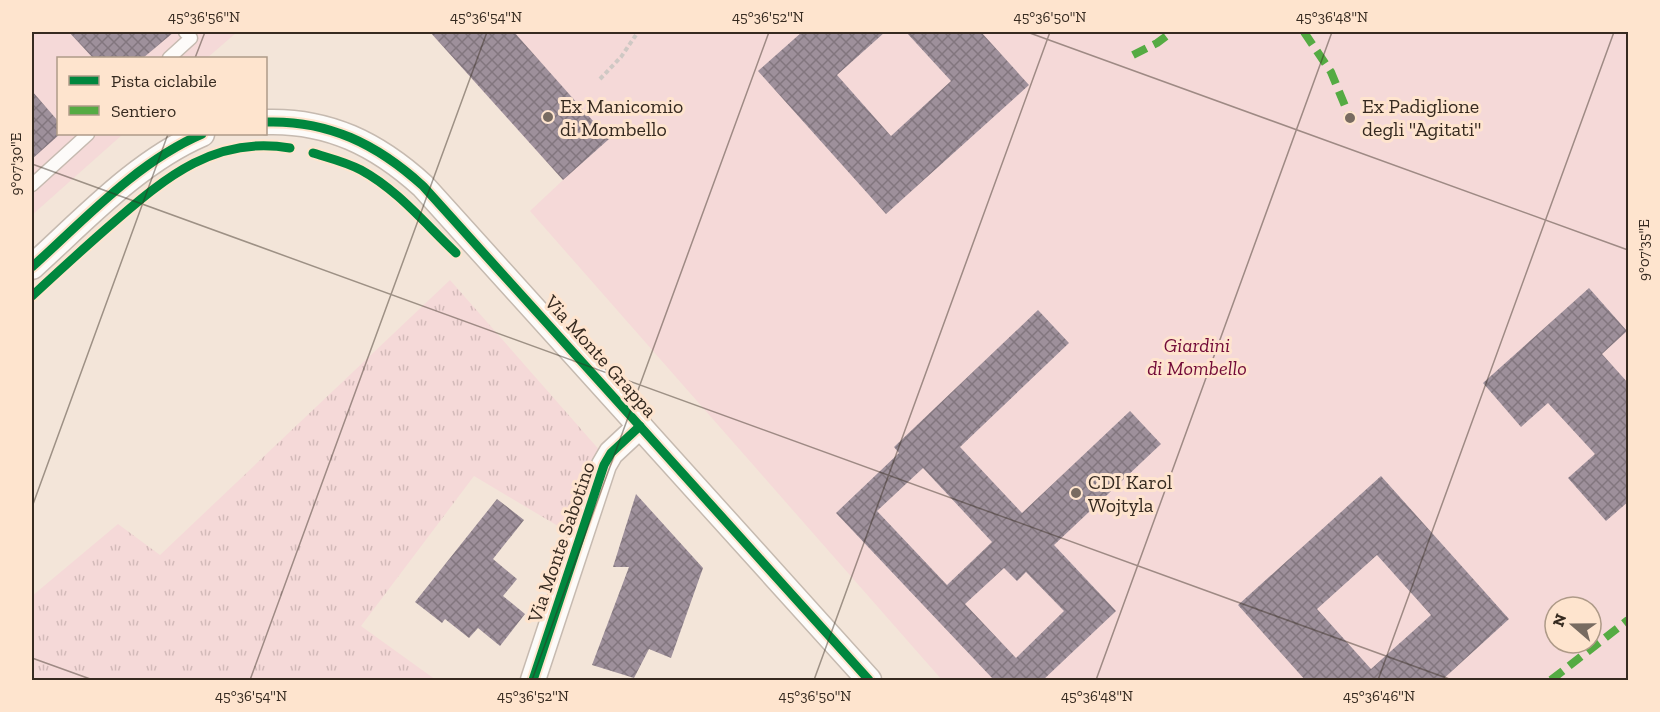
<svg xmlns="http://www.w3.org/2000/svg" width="1660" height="712" font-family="'Zilla Slab',serif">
  <defs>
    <pattern id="grass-tufts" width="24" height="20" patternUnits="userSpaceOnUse" patternTransform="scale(1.5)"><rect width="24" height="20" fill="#f5d9d8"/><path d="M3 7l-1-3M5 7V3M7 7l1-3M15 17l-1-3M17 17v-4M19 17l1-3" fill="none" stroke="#d3bab9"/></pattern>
    <pattern id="building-cross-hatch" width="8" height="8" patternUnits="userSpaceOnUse" patternTransform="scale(1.5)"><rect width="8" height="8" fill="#9e909b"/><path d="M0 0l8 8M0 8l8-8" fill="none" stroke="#82767e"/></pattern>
  </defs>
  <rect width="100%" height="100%" fill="#f3e5d9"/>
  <polygon fill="url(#grass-tufts)" points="450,280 602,453 573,535 474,476 361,626 436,680 32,680 32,596 118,524 160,555"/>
  <g fill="#f5d9d8" fill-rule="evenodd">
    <polygon points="32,32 237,32 207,58 58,58 58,134 123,134 32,215"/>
    <path d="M430,32h1198v648h-686l-412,-469 33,-31zM1555,607h36v36h-36z"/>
  </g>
  <g fill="url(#building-cross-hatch)" fill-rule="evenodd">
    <polygon points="69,32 174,32 143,58 93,58"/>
    <polygon points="430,32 514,32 609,139 563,180"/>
    <polygon points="802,32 885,32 837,75 891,136 951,81 906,32 981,32 1029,85 886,214 758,71"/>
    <polygon points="32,91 58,121 58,134 60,134 32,159"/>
    <polygon points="1589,288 1627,331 1602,354 1629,384 1629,501 1606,521 1568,478 1595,454 1548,403 1521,427 1483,383"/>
    <path d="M1038,310l31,33 -109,104 62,66 108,-102 31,33 -107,101 62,66 -74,70h-50l1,-2 -157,-166 63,-60 -5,-6zM923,468l69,74 -45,43 -70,-74zM1004,568l13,13 9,-9 38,39 -48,47 -51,-54z"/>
    <path d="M1381,476l128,143 -68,62h-135l-68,-76zM1377,555l54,60 -60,54 -54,-60z"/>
    <polygon points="636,494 703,568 671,658 649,649 634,678 592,665 629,567 613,567"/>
    <polygon points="497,499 524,520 493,559 517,579 503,596 525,614 500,646 478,628 469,638 445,619 442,623 415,602"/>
  </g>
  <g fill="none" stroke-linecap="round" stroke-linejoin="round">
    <defs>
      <g id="service">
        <polyline points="169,58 191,38 185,32"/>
        <polyline points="32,185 88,134"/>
      </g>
      <g id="minor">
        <path d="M266,122c62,-2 111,22 157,64l446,494"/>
        <path d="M32,267c52,-47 105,-105 170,-133"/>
        <polyline points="533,680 604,465 611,453 640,426"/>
      </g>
    </defs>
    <use href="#service" stroke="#c6bab0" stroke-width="15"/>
    <use href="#minor" stroke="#c6bab0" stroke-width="27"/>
    <polyline stroke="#cfc8c4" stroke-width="4" stroke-dasharray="4.5 3" stroke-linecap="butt" points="600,79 621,57 638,32"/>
    <use href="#service" stroke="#fdfbf9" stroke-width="12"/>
    <use href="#minor" stroke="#fdfbf9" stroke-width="24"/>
    <g stroke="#55ab43" stroke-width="8" stroke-dasharray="15 8" stroke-linecap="butt">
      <polyline points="1304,32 1331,72 1350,118"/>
      <polyline points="1133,55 1157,43 1172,32"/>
      <polyline points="1551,680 1628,620"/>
    </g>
    <defs>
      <g id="cycleway">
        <path d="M266,122c62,-2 111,22 157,64l446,494"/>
        <path d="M313,153c16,5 33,9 48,17 37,20 65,55 95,83"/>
        <path d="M32,267c52,-47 105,-105 170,-133"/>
        <path d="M32,296c27,-25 54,-50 82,-74 52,-45 102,-87 176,-74"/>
        <polyline points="533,680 604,465 611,453 640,426"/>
      </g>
    </defs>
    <use href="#cycleway" stroke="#fee4ce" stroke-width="13"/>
    <use href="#cycleway" stroke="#00873e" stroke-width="9"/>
  </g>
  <path fill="none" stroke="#362a20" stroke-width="1.5" stroke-opacity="0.45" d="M1027,32l601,218M195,58l10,-26M32,164l1420,516M32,507l136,-373M32,658l61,22M250,680l237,-648M532,680l237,-648M814,680l236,-648M1096,680l236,-648M1378,680l236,-648"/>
  <g fill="#786b61" stroke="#fee4ce" stroke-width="2">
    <circle cx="548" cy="117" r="6"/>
    <circle cx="1350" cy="118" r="6"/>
    <circle cx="1076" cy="493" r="6"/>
  </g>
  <g text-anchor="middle" stroke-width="6" stroke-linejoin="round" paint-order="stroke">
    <g font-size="20" fill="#362a20" stroke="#fee4ce" text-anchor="start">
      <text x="560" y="113">Ex Manicomio<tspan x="560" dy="23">di Mombello</tspan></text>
      <text x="1362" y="113">Ex Padiglione<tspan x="1362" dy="23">degli "Agitati"</tspan></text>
      <text x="1088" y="489">CDI Karol<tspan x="1088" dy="23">Wojtyla</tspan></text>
    </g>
    <g font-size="20" font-style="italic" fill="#720a37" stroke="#fee4ce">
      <text x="1197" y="352">Giardini<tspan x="1197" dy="23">di Mombello</tspan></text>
    </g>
    <g font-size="20" fill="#362a20" stroke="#fee4ce">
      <text transform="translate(601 356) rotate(48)" y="7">Via Monte Grappa</text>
      <text transform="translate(561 542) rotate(-71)" y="7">Via Monte Sabotino</text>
    </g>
  </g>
  <rect width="1660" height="712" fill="none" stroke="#fee4ce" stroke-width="66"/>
  <rect x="57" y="57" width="210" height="78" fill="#fee4ce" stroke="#ae9a88" stroke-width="1.5"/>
  <rect x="69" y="76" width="30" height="9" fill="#00873e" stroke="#ae9a88" stroke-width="1.5"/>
  <text x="111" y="87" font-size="18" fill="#362a20">Pista ciclabile</text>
  <rect x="69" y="106" width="30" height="9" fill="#55ab43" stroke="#ae9a88" stroke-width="1.5"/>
  <text x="111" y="117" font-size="18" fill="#362a20">Sentiero</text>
  <g transform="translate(1573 625) rotate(290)"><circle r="28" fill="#fee4ce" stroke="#ae9a88" stroke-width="1.5"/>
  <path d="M0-4.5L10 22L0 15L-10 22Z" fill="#786b61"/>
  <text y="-9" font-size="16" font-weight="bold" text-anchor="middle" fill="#362a20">N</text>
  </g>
  <rect x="33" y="33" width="1594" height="646" fill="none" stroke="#362a20" stroke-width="2"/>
  <g font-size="15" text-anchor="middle" fill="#362a20">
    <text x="204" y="22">45°36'56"N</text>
    <text x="486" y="22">45°36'54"N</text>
    <text x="768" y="22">45°36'52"N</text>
    <text x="1050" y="22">45°36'50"N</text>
    <text x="1332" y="22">45°36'48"N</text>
    <text transform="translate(16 164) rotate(-90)" y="5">9°07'30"E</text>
    <text transform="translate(1644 250) rotate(-90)" y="5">9°07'35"E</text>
    <text x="251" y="701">45°36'54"N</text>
    <text x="533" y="701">45°36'52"N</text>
    <text x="815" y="701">45°36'50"N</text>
    <text x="1097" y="701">45°36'48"N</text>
    <text x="1379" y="701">45°36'46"N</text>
  </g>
</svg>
